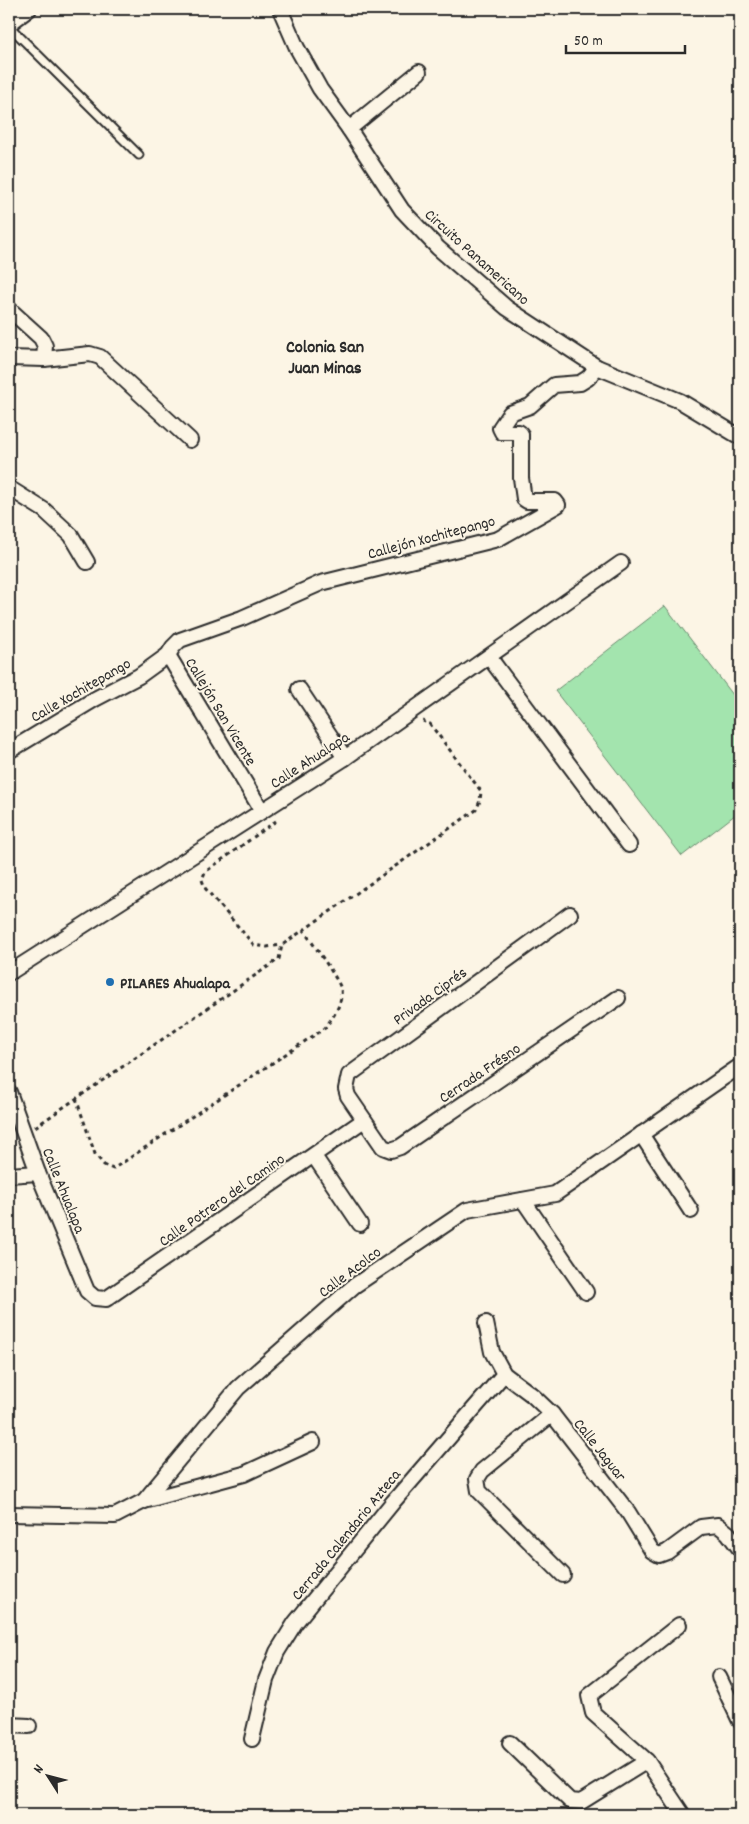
<svg xmlns="http://www.w3.org/2000/svg" width="749" height="1824" font-family="Dekko,sans-serif">
  <rect width="100%" height="100%" fill="#fcf5e5"/>
  <filter id="ink" filterUnits="userSpaceOnUse"><feTurbulence type="fractalNoise" baseFrequency=".02" numOctaves="2"/><feDisplacementMap in="SourceGraphic" scale="10" xChannelSelector="R" yChannelSelector="G"/><feConvolveMatrix kernelMatrix="1 2 1 2 8 2 1 2 1" color-interpolation-filters="sRGB"/></filter>
  <g filter="url(#ink)">
    <polygon fill="#a3e4ae" stroke="#67886c" points="665,606 740,704 740,811 682,856 555,691"/>
    <g fill="none" stroke-linecap="round" stroke-linejoin="round">
      <defs>
        <polyline id="lane" points="9,26 139,155"/>
        <g id="street">
          <polyline points="280,9 297,48 320,89 349,129 402,210 438,248 507,308 597,367 680,401 740,437"/>
          <polyline points="9,24 29,9"/>
          <polyline points="349,129 419,72"/>
          <polyline points="9,309 41,338 45,346 44,359"/>
          <polyline points="9,358 44,359 90,354 100,357 190,440"/>
          <polyline points="9,488 44,510 71,535 87,562"/>
          <polyline points="168,655 262,811"/>
          <polyline points="489,657 629,845"/>
          <polyline points="299,689 345,758"/>
          <polyline points="9,751 95,699 139,676 168,655 173,647 180,640 242,618 321,583 498,539 558,505 555,501 527,501 524,499 521,478 521,434 519,432 502,432 500,428 510,413 530,406 554,385 580,383 588,378 597,367"/>
          <polyline points="570,914 349,1075 346,1089 348,1096 383,1147 391,1150 400,1147 618,998"/>
          <polyline points="9,973 345,758 621,563"/>
          <polyline points="9,1092 38,1173 87,1291 95,1298 106,1299 364,1120"/>
          <polyline points="641,1134 691,1211"/>
          <polyline points="314,1156 360,1224"/>
          <polyline points="9,1175 38,1173"/>
          <polyline points="523,1200 586,1292"/>
          <polyline points="486,1323 492,1352 504,1374 532,1395 552,1414 628,1512 652,1551 659,1555 667,1552 701,1527 718,1525 728,1533 740,1549"/>
          <polyline points="552,1414 482,1471 477,1479 479,1491 563,1575"/>
          <polyline points="144,1501 244,1474 313,1442"/>
          <polyline points="9,1514 115,1516 144,1501 238,1388 354,1286 467,1210 555,1194 740,1066"/>
          <polyline points="719,1677 740,1721"/>
          <polyline points="9,1725 29,1726"/>
          <polyline points="252,1739 266,1680 277,1652 295,1623 393,1502 504,1374"/>
          <polyline points="510,1743 570,1801 581,1802 647,1761 683,1815"/>
          <polyline points="647,1761 593,1713 589,1696 679,1625"/>
        </g>
      </defs>
      <use href="#lane" stroke="#2b2b2b" stroke-width="11"/>
      <use href="#street" stroke="#2b2b2b" stroke-width="18"/>
      <g stroke="#2b2b2b" stroke-width="3" stroke-dasharray="4 4" stroke-linecap="butt">
        <polyline points="276,821 205,872 202,880 205,888 254,945 267,947 282,945"/>
        <path d="M76,1098l19,56 9,11 9,4 212,-141c8,-11 18,-24 16,-39 -1,-7 -31,-50 -38,-59"/>
        <polyline points="35,1127 279,959 282,945 476,810 480,801 481,791 430,724 423,721"/>
      </g>
      <use href="#lane" stroke="#fcf5e5" stroke-width="7"/>
      <use href="#street" stroke="#fcf5e5" stroke-width="14"/>
    </g>
  </g>
  <circle fill="#1f6fb2" stroke="#fcf5e5" stroke-width="2" cx="110" cy="982" r="5"/>
  <g text-anchor="middle" stroke-width="4" stroke-linejoin="round" paint-order="stroke">
    <g font-size="16" fill="#2b2b2b" stroke="#fcf5e5">
      <text transform="translate(478 256) rotate(42)" y="6">Circuito Panamericano</text>
      <text transform="translate(431 536) rotate(-15)" y="6">Callejón Xochitepango</text>
      <text transform="translate(80 689) rotate(-30)" y="6">Calle Xochitepango</text>
      <text transform="translate(222 711) rotate(59)" y="6">Callejón San Vicente</text>
      <text transform="translate(309 759) rotate(-33)" y="6">Calle Ahualapa</text>
      <text transform="translate(429 995) rotate(-36)" y="6">Privada Ciprés</text>
      <text transform="translate(479 1072) rotate(-34)" y="6">Cerrada Frésno</text>
      <text transform="translate(65 1190) rotate(68)" y="6">Calle Ahualapa</text>
      <text transform="translate(221 1199) rotate(-35)" y="6">Calle Potrero del Camino</text>
      <text transform="translate(349 1271) rotate(-37)" y="6">Calle Acolco</text>
      <text transform="translate(601 1449) rotate(52)" y="6">Calle Jaguar</text>
      <text transform="translate(345 1534) rotate(-51)" y="6">Cerrada Calendario Azteca</text>
    </g>
    <g font-size="16" font-weight="bold" fill="#2b2b2b" stroke="#fcf5e5" text-anchor="start">
      <text x="120" y="988">PILARES Ahualapa</text>
    </g>
    <g font-size="18" font-weight="bold" fill="#2b2b2b" stroke="#fcf5e5">
      <text x="325" y="352">Colonia San<tspan x="325" dy="21">Juan Minas</tspan></text>
    </g>
  </g>
  <rect width="749" height="1824" fill="none" stroke="#fcf5e5" stroke-width="30"/>
  <rect x="15" y="15" width="719" height="1794" fill="none" stroke="#2b2b2b" stroke-width="2" filter="url(#ink)"/>
  <g transform="translate(48 1776) rotate(306)" stroke="#fcf5e5" stroke-width="4" paint-order="stroke">
  <path d="M0-4L9 19L0 12L-9 19Z" fill="#2b2b2b"/>
  <text y="-8" font-size="14" font-weight="bold" text-anchor="middle" fill="#2b2b2b">N</text>
  </g>
  <path d="M566 45v8h119v-8" fill="none" stroke="#2b2b2b" stroke-width="2.5"/>
  <text x="574" y="45" font-size="15" fill="#2b2b2b" stroke="#fcf5e5" stroke-width="4" paint-order="stroke">50 m</text>
</svg>
